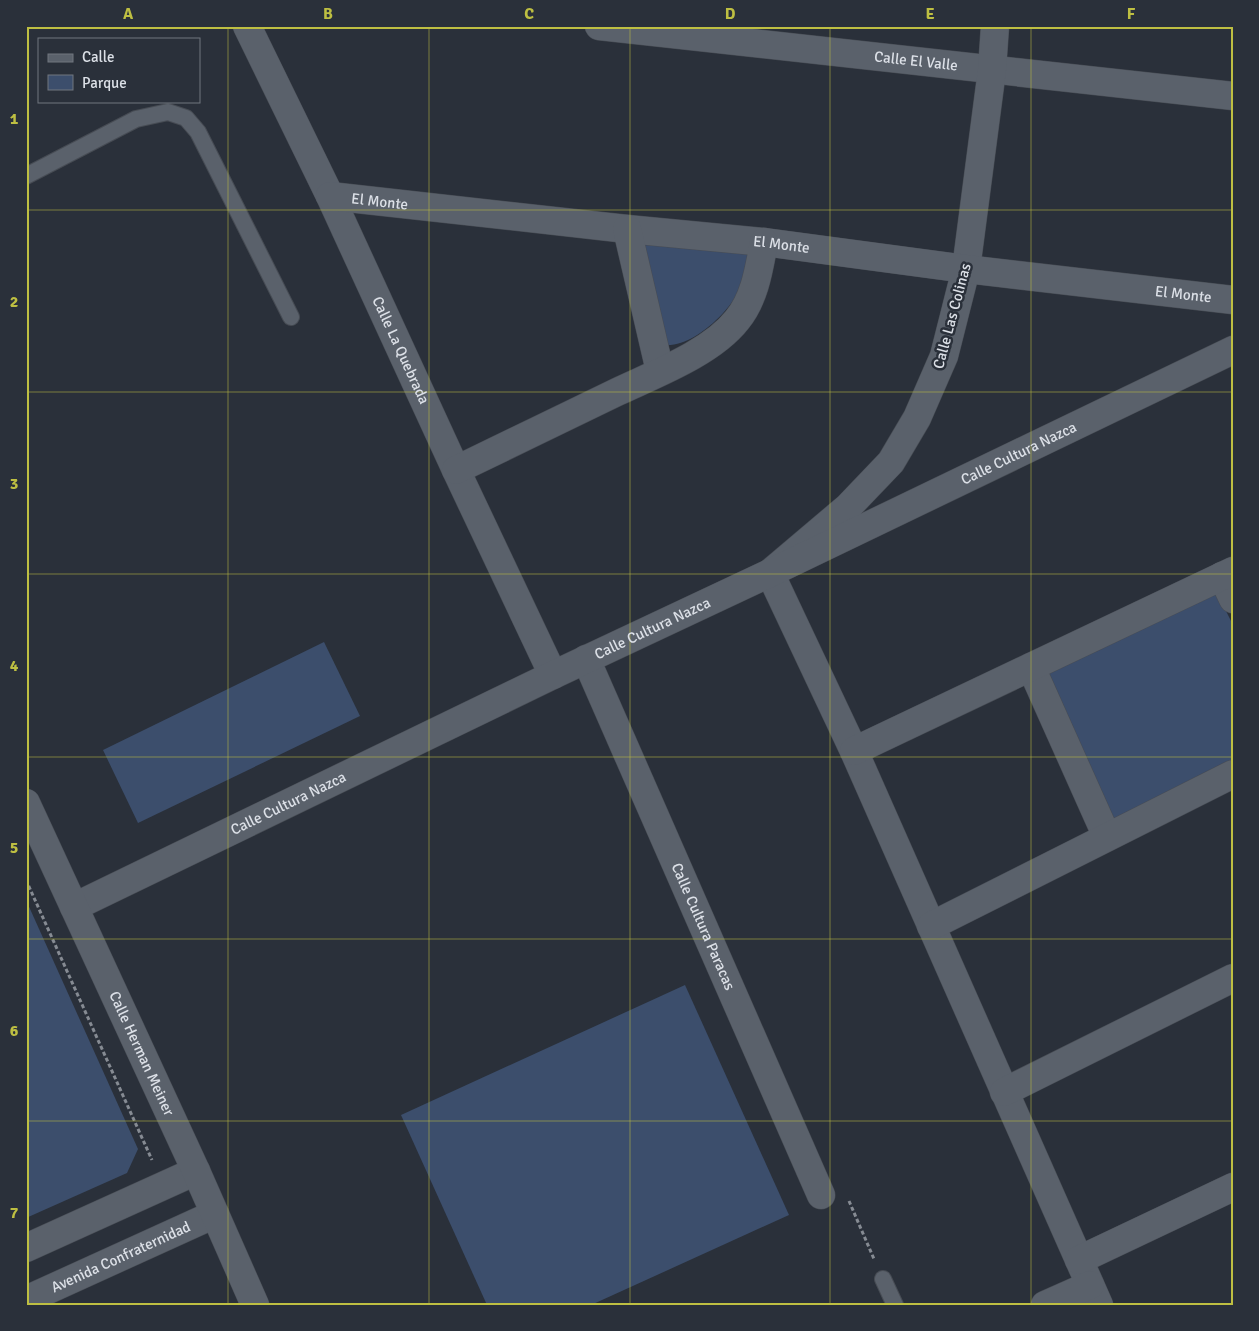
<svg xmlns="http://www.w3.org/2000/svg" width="1259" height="1331" font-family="Signika,sans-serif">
  <rect width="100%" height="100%" fill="#2a303a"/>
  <g fill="#3c4e6c">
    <path d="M641,235l107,12c1,4 3,8 3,11 0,34 -52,91 -87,87z"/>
    <polygon points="1217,593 1233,625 1233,759 1108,822 1041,672"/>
    <polygon points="324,642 360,716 138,823 103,750"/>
    <polygon points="26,900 138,1149 127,1173 26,1218"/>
    <polygon points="685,985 789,1215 591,1305 487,1305 401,1115"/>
  </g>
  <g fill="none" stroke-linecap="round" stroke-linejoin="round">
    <defs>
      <g id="lane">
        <polyline points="26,176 136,119 168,112 186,118 198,132 291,317"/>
        <polyline points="883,1279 895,1305"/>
      </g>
      <g id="street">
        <path id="s1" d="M247,26l83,170 126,274 97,205"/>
        <path id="s2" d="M599,26l634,70"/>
        <polyline points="995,26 992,70 966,269 944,356 917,418 891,462 848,507 770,573 854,751 1099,1305"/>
        <path id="s3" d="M330,196l297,33 137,13 202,27 267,31"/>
        <polyline points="627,229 660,371"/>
        <path d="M456,470c54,-26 107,-52 161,-78 38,-18 94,-39 120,-72 18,-22 22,-51 27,-78"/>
        <polyline points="1222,576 1233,599"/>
        <path id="s4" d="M586,659l235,536"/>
        <polyline points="1031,667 1107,837"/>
        <polyline points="854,751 1233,571"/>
        <path id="s5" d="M74,907l479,-232 217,-102 463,-223"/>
        <polyline points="931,926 1233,774"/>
        <polyline points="1004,1092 1233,978"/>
        <polyline points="26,1248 196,1171"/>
        <polyline points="1079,1260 1233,1187"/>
        <path id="s6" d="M26,1300l189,-86"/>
        <polyline points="1045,1305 1090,1285"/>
      </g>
      <g id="secondary">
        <path id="s7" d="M26,803l170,368 59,134"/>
      </g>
    </defs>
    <use href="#lane" stroke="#474c54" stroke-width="18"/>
    <use href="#street" stroke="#474c54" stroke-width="29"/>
    <use href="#secondary" stroke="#474c54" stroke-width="29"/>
    <g stroke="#868b93" stroke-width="3" stroke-dasharray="4 2.5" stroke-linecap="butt">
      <polyline points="26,880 152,1160"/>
      <polyline points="849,1201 874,1259"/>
    </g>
    <use href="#lane" stroke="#5a616b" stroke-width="16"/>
    <use href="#street" stroke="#5a616b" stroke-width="28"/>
    <use href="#secondary" stroke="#5a616b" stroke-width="28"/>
  </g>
  <path fill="none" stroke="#bebf42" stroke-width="1" stroke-opacity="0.55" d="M228,26v1279M429,26v1279M630,26v1279M830,26v1279M1031,26v1279M26,210h1207M26,392h1207M26,574h1207M26,757h1207M26,939h1207M26,1121h1207"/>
  <g text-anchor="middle" stroke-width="5" stroke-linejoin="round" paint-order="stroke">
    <g font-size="15" fill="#dce0e7" stroke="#2a303a">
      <text dy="5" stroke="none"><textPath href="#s2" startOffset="319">Calle El Valle</textPath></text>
      <text dy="5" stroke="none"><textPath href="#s3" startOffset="50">El Monte</textPath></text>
      <text dy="5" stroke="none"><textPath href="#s3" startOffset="454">El Monte</textPath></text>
      <text dy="5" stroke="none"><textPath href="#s3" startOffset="859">El Monte</textPath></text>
      <text transform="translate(952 316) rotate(-75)" y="5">Calle Las Colinas</text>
      <text dy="5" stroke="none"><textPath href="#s1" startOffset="359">Calle La Quebrada</textPath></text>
      <text dy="5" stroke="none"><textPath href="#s5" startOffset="1048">Calle Cultura Nazca</textPath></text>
      <text dy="5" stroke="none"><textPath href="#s5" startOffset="642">Calle Cultura Nazca</textPath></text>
      <text dy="5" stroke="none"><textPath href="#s5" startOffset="238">Calle Cultura Nazca</textPath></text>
      <text dy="5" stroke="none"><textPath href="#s4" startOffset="292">Calle Cultura Paracas</textPath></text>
      <text dy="5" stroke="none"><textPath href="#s7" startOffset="276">Calle Herman Meiner</textPath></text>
      <text dy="5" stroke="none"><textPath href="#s6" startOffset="104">Avenida Confraternidad</textPath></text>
    </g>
  </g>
  <rect width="1259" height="1331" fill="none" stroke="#2a303a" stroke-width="55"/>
  <rect x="38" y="38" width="162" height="65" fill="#2a303a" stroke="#71767f"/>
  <rect x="48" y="54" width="25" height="8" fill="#5a616b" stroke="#71767f"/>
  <text x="82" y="62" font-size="15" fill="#dce0e7">Calle</text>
  <rect x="48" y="75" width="25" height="15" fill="#3c4e6c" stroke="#71767f"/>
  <text x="82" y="88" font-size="15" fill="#dce0e7">Parque</text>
  <rect x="28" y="28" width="1204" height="1276" fill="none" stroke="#bebf42" stroke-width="2"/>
  <g font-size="16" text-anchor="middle" font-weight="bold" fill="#bebf42">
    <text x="128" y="19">A</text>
    <text x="328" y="19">B</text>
    <text x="529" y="19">C</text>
    <text x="730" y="19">D</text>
    <text x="930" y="19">E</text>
    <text x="1131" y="19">F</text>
    <text x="14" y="124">1</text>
    <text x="14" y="307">2</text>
    <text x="14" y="489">3</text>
    <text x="14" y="671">4</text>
    <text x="14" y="853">5</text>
    <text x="14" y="1036">6</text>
    <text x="14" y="1218">7</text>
  </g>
</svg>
